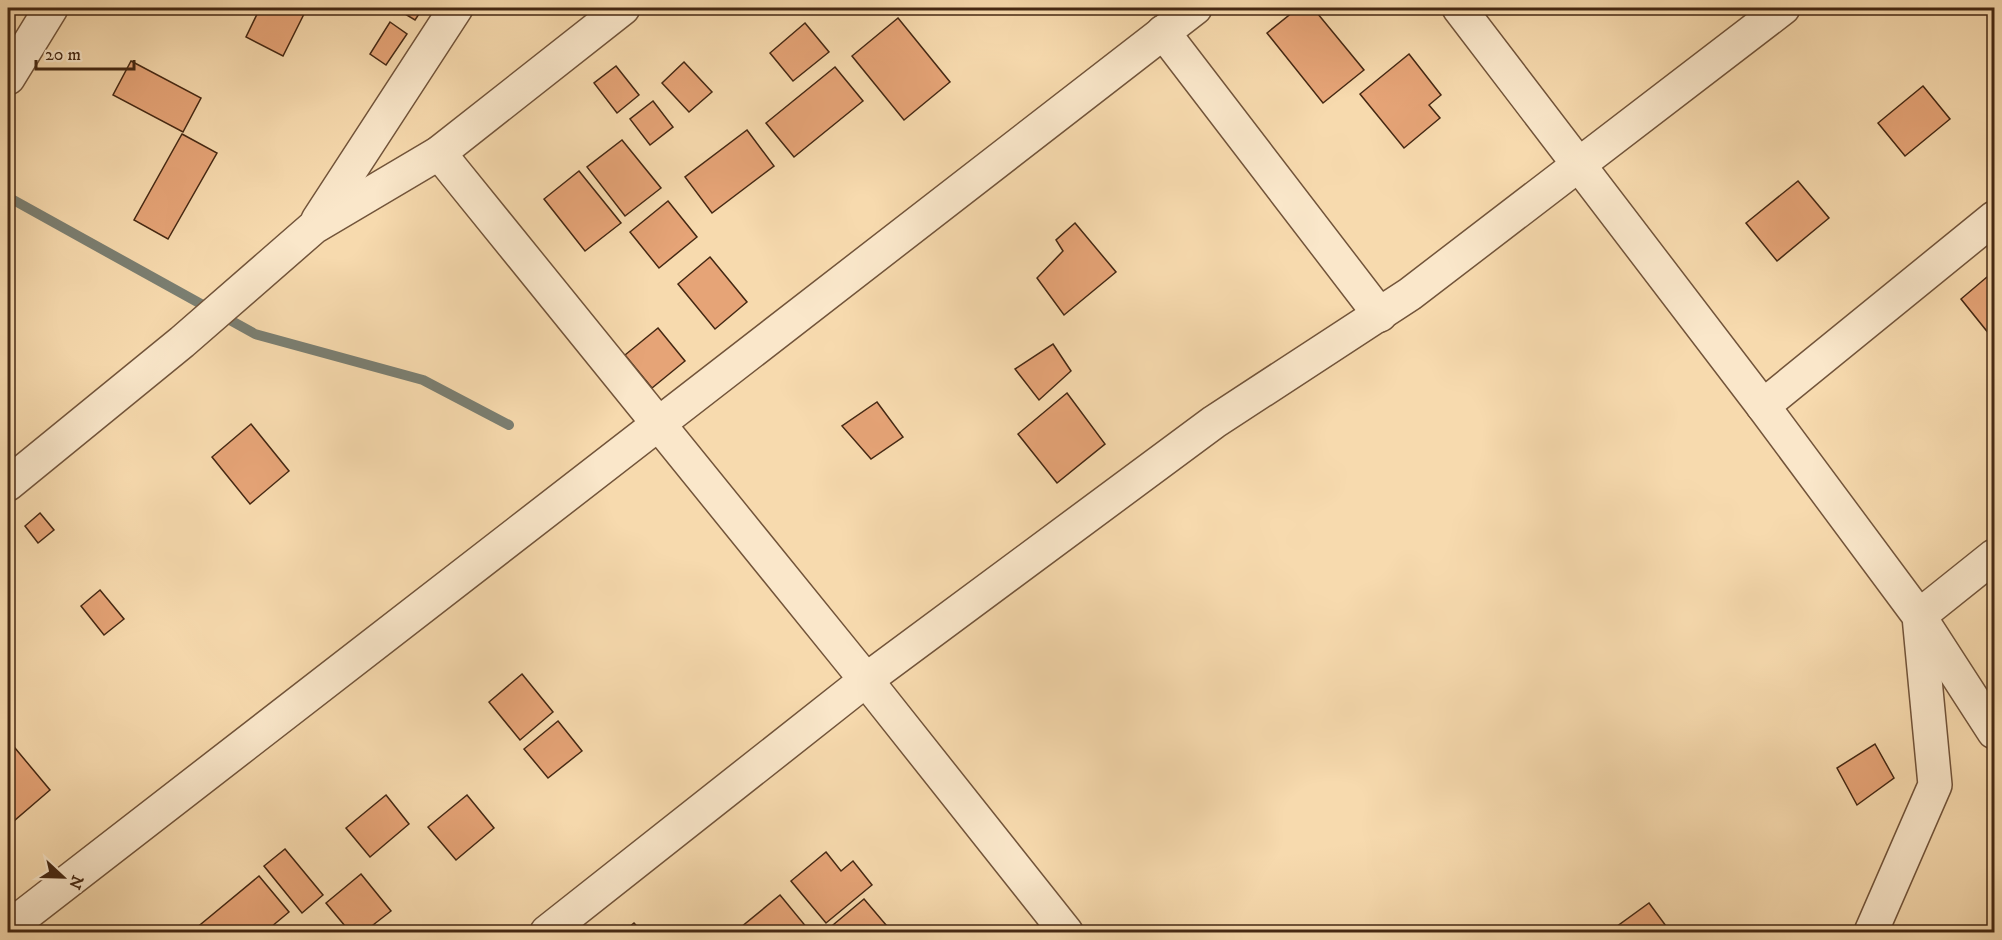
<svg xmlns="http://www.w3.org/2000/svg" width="2002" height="940" font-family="'IM FELL DW Pica',serif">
  <rect width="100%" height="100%" fill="#f7daae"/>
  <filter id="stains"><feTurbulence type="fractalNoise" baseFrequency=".00333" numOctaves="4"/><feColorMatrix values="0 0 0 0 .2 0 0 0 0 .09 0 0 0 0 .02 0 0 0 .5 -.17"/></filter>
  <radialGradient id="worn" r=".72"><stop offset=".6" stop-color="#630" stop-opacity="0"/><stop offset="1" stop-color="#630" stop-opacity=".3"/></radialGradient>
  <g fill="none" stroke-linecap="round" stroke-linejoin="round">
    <polyline stroke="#7b7f72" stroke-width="10" points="8,197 255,334 423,380 509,425"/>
  </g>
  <g fill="#e6a477" stroke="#452813" stroke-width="1.5">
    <polygon points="260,8 307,8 283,56 246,37"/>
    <polygon points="395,8 423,8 415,20"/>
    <polygon points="1298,8 1313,8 1364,70 1323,103 1267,33"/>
    <polygon points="898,18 950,82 904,120 852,56"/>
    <polygon points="390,22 407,34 386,65 370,54"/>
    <polygon points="805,23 829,52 793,81 770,53"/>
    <polygon points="1409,54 1441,95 1429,105 1440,118 1404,148 1360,94"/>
    <polygon points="131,61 201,98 183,132 113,95"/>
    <polygon points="684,62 712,92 689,112 662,83"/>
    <polygon points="616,66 639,95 617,113 594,83"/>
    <polygon points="835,67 863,101 794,157 766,123"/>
    <polygon points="1923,86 1950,119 1905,156 1878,123"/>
    <polygon points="653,101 673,127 650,145 630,119"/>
    <polygon points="747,130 774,166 712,213 685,177"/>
    <polygon points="182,134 217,153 168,239 134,220"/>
    <polygon points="622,140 661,188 625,216 587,167"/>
    <polygon points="579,171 621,223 585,251 544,199"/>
    <polygon points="1798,181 1829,218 1777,261 1746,223"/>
    <polygon points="668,201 697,237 659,268 630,232"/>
    <polygon points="1075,223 1116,272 1064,315 1037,278 1063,251 1056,240"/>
    <polygon points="710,257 747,302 715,329 678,284"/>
    <polygon points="1994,271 1994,340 1961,299"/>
    <polygon points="658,328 685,361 652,388 625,355"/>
    <polygon points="1053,344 1071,371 1039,400 1015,369"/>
    <polygon points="1067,393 1105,444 1057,483 1018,434"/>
    <polygon points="877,402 903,437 871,459 842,426"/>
    <polygon points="251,424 289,471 250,504 212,457"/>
    <polygon points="40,513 54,530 38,543 25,526"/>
    <polygon points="100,590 124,619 104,635 81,606"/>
    <polygon points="522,674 553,712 520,740 489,702"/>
    <polygon points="558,721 582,751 548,778 524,749"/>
    <polygon points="1875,744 1894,778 1857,805 1837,768"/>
    <polygon points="15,748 50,790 8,826 8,754"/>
    <polygon points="386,795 409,824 370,857 346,828"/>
    <polygon points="467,795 494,828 456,860 428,827"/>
    <polygon points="285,849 323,895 302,913 264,866"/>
    <polygon points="826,852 841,871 853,861 872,885 826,923 791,881"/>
    <polygon points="361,874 391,911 364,932 350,932 326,903"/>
    <polygon points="259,876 289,912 265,932 198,932 195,929"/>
    <polygon points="780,895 808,929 804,932 735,932"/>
    <polygon points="864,899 892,932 829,932 827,930"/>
    <polygon points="1649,903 1669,930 1666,932 1619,932 1616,927"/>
    <polygon points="634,923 642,932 623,932"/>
  </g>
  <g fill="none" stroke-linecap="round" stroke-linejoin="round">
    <defs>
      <g id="street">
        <polyline points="1459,8 1763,406 1919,616 1935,785 1871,932"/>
        <polyline points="1163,32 1380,315"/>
        <polyline points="8,78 51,8"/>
        <polyline points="439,153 866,680 1066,932"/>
        <polyline points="318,220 456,8"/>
        <polyline points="1763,406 1994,218"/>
        <polyline points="8,484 182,342 314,227 439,153 623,8"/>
        <polyline points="1994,556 1919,616 1994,732"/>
        <polyline points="8,928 1195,8"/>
        <polyline points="547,932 866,680 1214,422 1410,294 1783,8"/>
      </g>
    </defs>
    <use href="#street" stroke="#72543a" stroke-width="36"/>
    <use href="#street" stroke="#fae7ca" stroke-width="33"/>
  </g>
  <rect width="2002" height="940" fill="none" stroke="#f7daae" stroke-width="30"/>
  <rect x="9" y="9" width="1984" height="922" fill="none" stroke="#452813" stroke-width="3"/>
  <rect x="15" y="15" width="1972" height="910" fill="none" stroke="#452813" stroke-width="1.5"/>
  <g transform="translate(63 877) rotate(112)" stroke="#fae7ca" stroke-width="4.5" paint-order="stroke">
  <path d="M0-4.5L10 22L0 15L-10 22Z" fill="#452813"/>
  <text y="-9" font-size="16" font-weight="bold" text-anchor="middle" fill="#452813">N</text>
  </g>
  <path d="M36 60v9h98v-9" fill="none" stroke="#452813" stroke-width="3"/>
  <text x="45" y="60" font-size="18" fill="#452813" stroke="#fae7ca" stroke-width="4.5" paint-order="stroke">20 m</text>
  <rect width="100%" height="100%" filter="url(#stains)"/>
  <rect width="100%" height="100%" fill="url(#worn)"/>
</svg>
